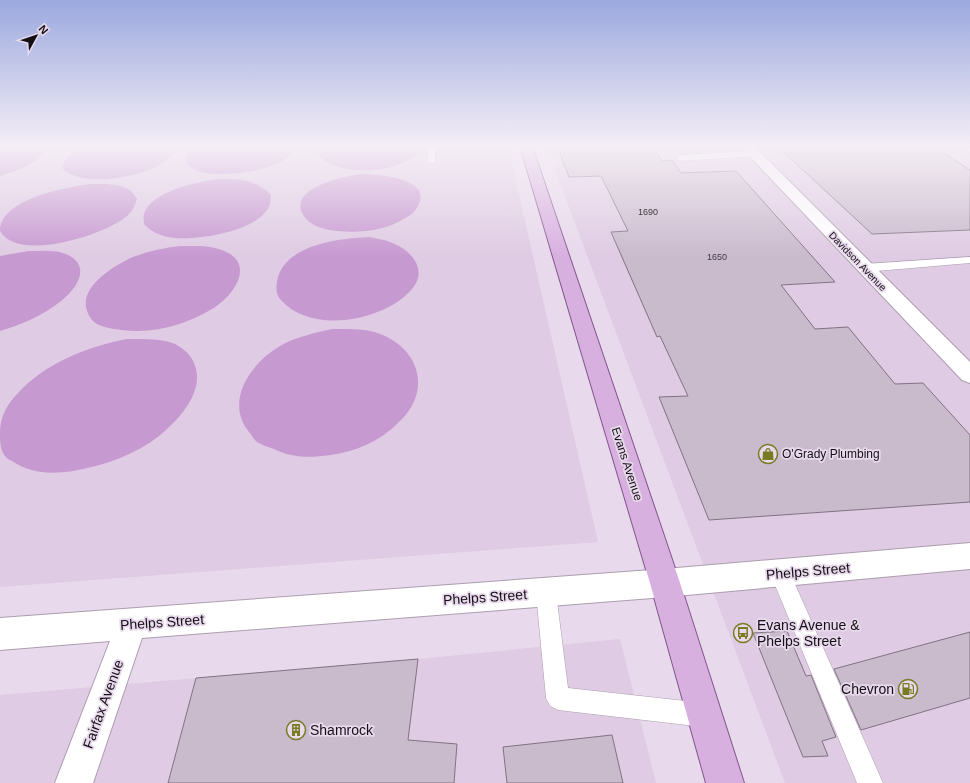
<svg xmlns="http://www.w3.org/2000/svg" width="970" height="783" font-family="Helvetica,sans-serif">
  <rect width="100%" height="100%" fill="#e8d9ec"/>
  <g fill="#dfcbe3">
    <polygon points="0,146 508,146 598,542 0,587"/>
    <polygon points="546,146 970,146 970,783 785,783"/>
    <polygon points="620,639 656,783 0,783 0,695 418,659"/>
  </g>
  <g fill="#c799d1">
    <path d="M0,146h44l1,4c-10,15 -28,21 -45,26z"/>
    <path d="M84,146h93c-8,30 -95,45 -115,22 3,-12 12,-16 22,-22z"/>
    <path d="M195,146h98c0,25 -70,31 -87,27 -8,-1 -13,-4 -19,-9l-1,-7 4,-7z"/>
    <path d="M320,146h101c-10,29 -89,33 -103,7z"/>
    <path d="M360,174c14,0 67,3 60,27 -2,7 -7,13 -13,16 -21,14 -46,16 -70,14 -11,-1 -27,-5 -33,-15 -18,-28 39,-39 56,-42z"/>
    <path d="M218,179c20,0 39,0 53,16 -1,2 0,6 -1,9 -9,28 -77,38 -102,33 -10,-2 -17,-6 -24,-13 0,-3 -1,-7 0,-10 7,-23 54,-32 74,-35z"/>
    <path d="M90,184c17,0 39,-2 47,15 -3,9 -6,15 -14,20 -23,17 -105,43 -123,12 0,-32 67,-44 90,-47z"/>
    <path d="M370,237c6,2 14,2 20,5 20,7 39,27 22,47 -27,32 -101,46 -131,11 -6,-6 -5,-15 -3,-23 10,-33 63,-39 92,-40z"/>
    <path d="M180,246c13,0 27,-1 39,3 39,12 16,46 -7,60 -26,16 -59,25 -90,21 -9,-1 -24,-3 -30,-10 -22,-28 19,-53 41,-63 15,-6 31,-9 47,-11z"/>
    <path d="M28,251c13,0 28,-2 40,4 24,12 8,34 -7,46 -17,14 -40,24 -61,30v-75z"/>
    <path d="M332,329c17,0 35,-1 51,6 38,17 48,57 16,87 -18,19 -44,30 -69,33 -19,3 -39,3 -56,-6 -6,-2 -12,-4 -17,-7 -3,-2 -5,-7 -8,-10 -25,-31 2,-69 31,-86 16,-9 34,-13 52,-17z"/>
    <path d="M127,339c16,0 33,-1 48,5 8,4 16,11 19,19 12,27 -14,56 -35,73 -24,19 -56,30 -86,35 -22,3 -42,3 -61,-10 -2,-1 -6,-3 -7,-5 -5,-6 -5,-16 -5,-23 0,-16 7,-29 18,-40 29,-31 69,-46 109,-54z"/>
  </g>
  <g fill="#c9bacc" stroke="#807383">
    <polygon points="557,146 652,146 662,161 672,160 681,173 736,171 835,282 781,285 815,329 848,327 895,384 923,383 970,435 970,502 709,520 659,397 688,396 660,336 657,337 611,232 628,231 601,176 569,177"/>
    <polygon points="777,146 933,146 970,170 970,230 872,234"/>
    <polygon points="787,631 806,676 811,675 836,737 822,741 828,756 803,757 753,633"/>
    <polygon points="970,632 970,698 861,730 834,669"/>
    <polygon points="418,659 408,740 457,744 454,783 168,783 196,678"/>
    <polygon points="612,735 623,783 507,783 503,747"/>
  </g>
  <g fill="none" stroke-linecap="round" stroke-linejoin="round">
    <defs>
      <g id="lane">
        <polygon points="427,146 435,146 435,163 429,163 428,161"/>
        <polygon points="754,151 758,154 757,156 680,161 676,158 680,155"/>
        <polygon points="970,257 970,263 865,272 859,268 865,264"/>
        <polygon points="780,563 787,566 883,783 857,783 770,573 773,566"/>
        <polygon points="546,583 553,586 556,593 568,688 704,703 712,707 716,715 712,723 704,727 558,710 550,706 546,698 536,593 539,586"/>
      </g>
      <g id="street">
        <polygon points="740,146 754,146 970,362 970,383 962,380"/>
        <polygon points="961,146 970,146 970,152"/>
        <polygon points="970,543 970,569 665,597 142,638 93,783 55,783 110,641 0,650 0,618 665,569"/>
      </g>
      <polygon id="primary" points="520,146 532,146 680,583 744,783 706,783 650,583"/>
    </defs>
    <use href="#lane" stroke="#ac9daf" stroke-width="1"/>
    <use href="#street" stroke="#ac9daf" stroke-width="2"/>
    <use href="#primary" stroke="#82568c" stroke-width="2"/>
    <use href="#lane" fill="#fff" fill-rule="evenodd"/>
    <use href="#street" fill="#fff" fill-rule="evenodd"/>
    <use href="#primary" fill="#d8b0e0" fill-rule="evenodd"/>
  </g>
  <linearGradient id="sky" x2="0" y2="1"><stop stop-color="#9ba9df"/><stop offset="0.57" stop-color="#f5eef6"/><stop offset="1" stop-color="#f5eef6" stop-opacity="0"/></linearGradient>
  <rect width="970" height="256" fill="url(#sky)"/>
  <defs>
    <symbol id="shop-ring" viewBox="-11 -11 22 22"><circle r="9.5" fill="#e8d9ec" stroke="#797a22" stroke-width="1.5"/><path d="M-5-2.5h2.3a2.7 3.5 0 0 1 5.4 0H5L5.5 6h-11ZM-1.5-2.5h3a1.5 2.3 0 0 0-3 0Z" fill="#797a22"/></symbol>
    <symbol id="bus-ring" viewBox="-11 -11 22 22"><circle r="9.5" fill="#e8d9ec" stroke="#797a22" stroke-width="1.5"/><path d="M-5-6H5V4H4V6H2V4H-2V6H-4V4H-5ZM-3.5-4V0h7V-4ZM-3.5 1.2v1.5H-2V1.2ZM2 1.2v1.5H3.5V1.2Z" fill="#797a22"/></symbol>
    <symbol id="fuel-ring" viewBox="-11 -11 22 22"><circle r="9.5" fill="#e8d9ec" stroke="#797a22" stroke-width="1.5"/><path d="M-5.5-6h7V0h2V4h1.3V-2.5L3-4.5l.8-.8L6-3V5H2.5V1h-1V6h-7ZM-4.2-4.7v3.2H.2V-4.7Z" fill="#797a22"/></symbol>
    <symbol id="building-ring" viewBox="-11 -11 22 22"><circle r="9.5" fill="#e8d9ec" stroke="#797a22" stroke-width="1.5"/><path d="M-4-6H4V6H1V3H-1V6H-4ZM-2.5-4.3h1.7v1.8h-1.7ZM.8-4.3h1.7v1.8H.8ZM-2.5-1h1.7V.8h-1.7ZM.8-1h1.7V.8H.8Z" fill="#797a22"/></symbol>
  </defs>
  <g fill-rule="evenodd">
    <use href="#shop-ring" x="757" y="443" width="22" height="22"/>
    <use href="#bus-ring" x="732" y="622" width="22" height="22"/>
    <use href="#fuel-ring" x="897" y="678" width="22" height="22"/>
    <use href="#building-ring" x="285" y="719" width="22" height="22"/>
  </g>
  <g text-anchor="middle" stroke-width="3.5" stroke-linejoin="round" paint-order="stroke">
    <g font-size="9" fill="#413a43">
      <text x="648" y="215">1690</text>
      <text x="717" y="260">1650</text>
    </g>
    <g font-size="10" fill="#140f15" stroke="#e8d9ec">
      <text transform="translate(858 261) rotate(46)" y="4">Davidson Avenue</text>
    </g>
    <g font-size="12" fill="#140f15" stroke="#e8d9ec" text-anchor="start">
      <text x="782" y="458">O'Grady Plumbing</text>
    </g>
    <g font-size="12" fill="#140f15" stroke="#e8d9ec">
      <text transform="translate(627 464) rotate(72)" y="4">Evans Avenue</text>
    </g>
    <g font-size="14" fill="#140f15" stroke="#e8d9ec">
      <text transform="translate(808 571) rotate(-5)" y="5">Phelps Street</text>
      <text transform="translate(485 597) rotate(-4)" y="5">Phelps Street</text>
      <text transform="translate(162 622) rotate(-4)" y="5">Phelps Street</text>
      <text transform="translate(103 704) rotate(-70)" y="5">Fairfax Avenue</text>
    </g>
    <g font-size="14" fill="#140f15" stroke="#e8d9ec" text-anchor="start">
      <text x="757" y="630">Evans Avenue &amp;<tspan x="757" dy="16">Phelps Street</tspan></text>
      <text x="894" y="694" text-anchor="end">Chevron</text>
      <text x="310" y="735">Shamrock</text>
    </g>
  </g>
  <g transform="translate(36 36) rotate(50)" stroke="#e8d9ec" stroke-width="3" paint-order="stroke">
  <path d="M0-3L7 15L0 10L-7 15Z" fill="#140f15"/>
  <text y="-6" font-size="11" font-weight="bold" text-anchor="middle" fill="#140f15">N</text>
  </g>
</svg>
